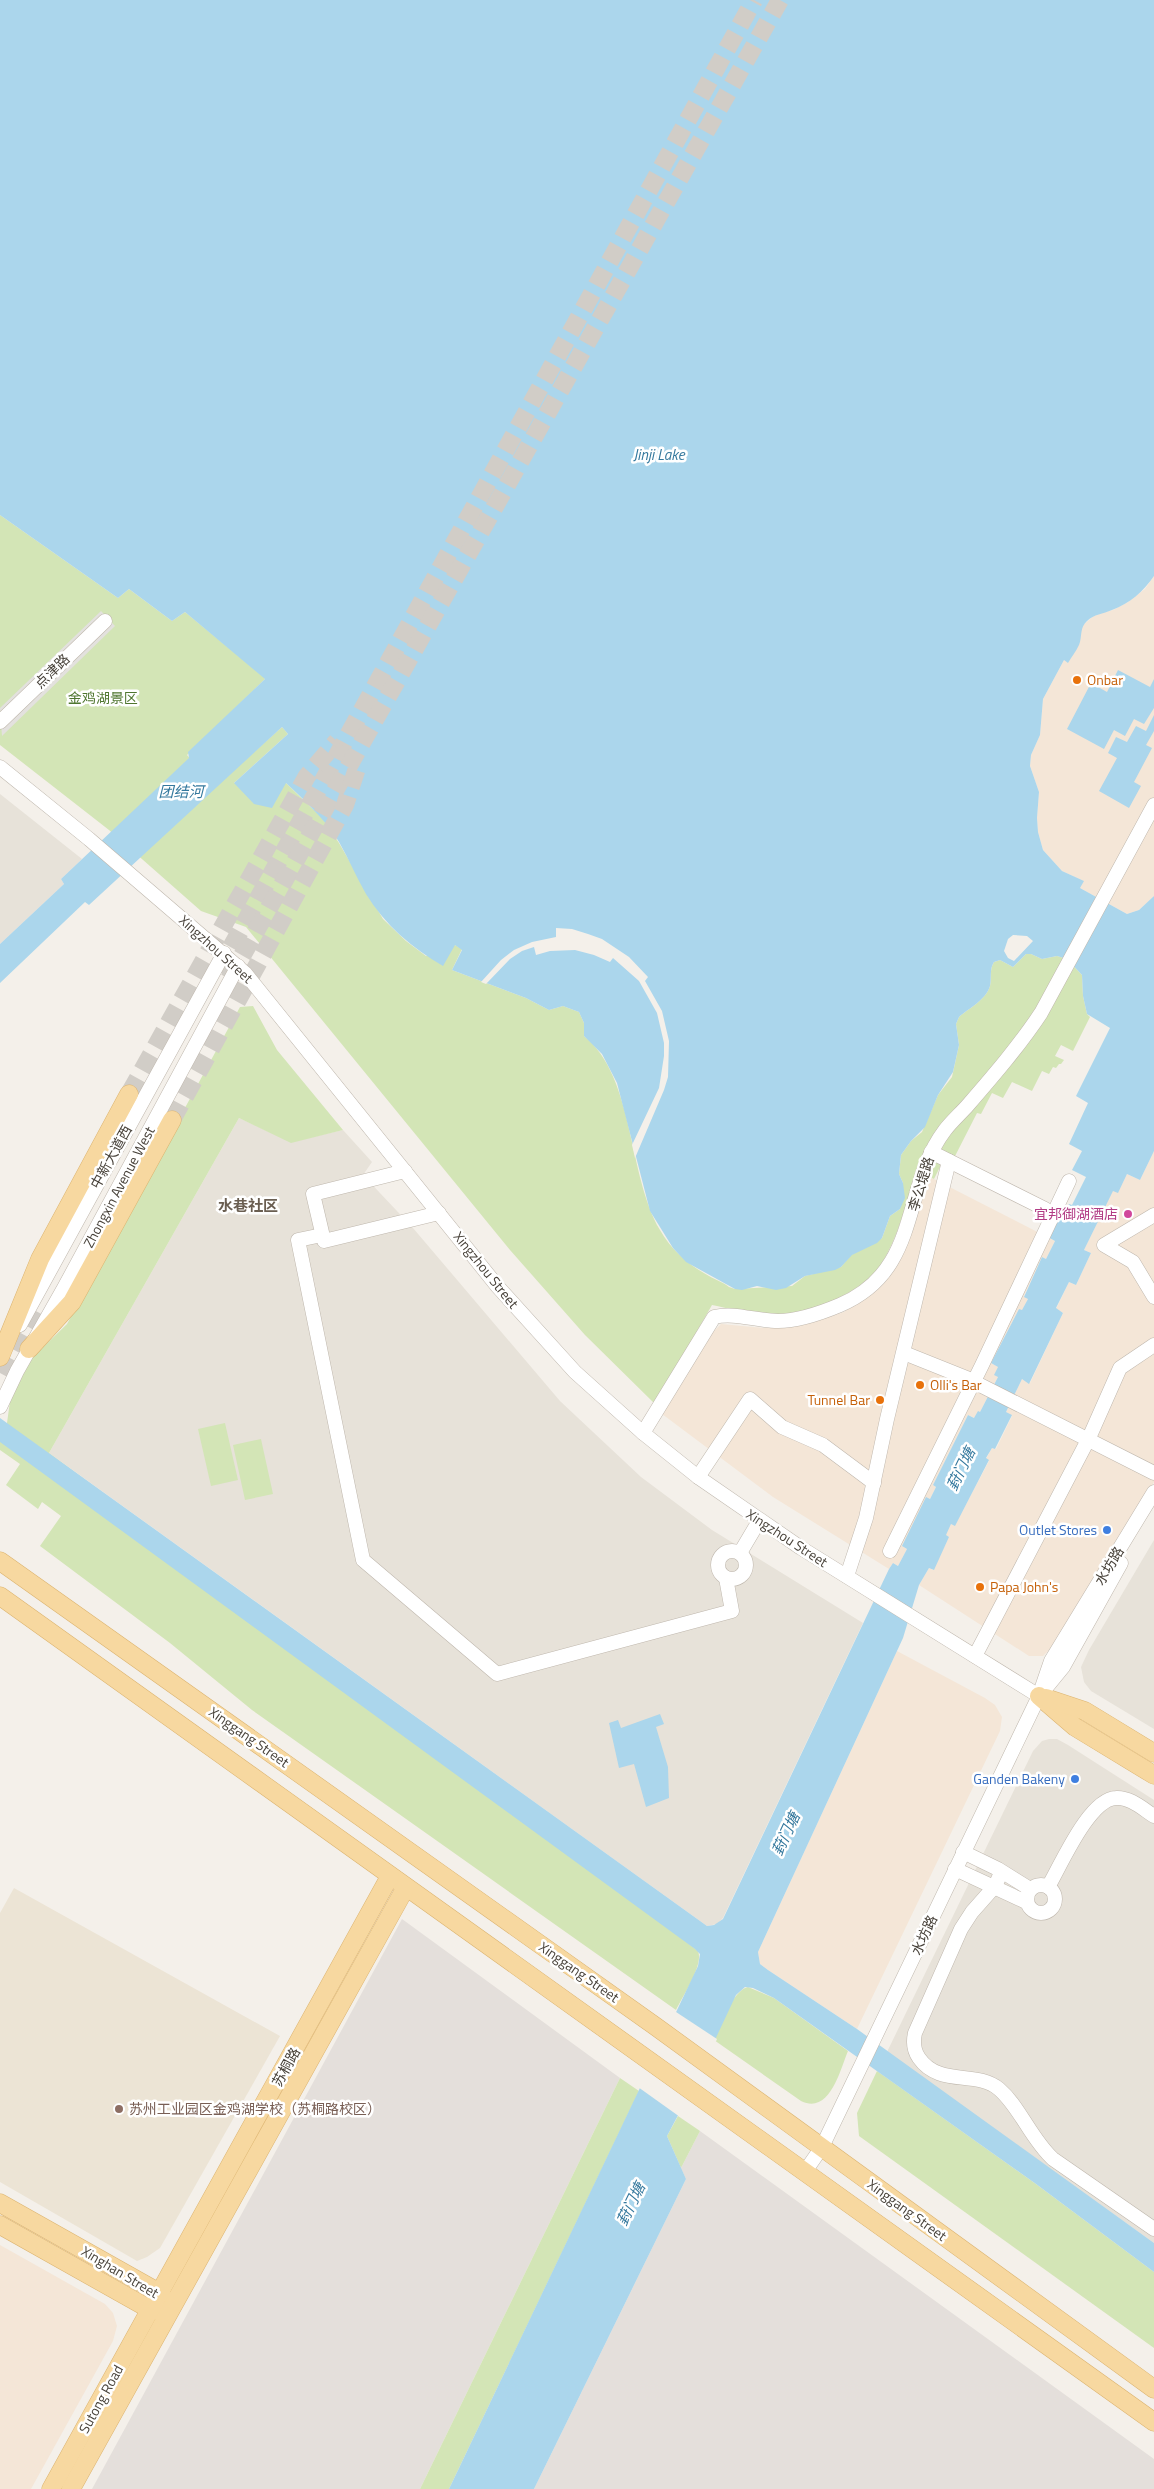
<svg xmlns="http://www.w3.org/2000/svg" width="1154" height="2489" font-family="'Titillium Web','Noto Sans SC',sans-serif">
  <rect width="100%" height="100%" fill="#f4f0ea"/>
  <g fill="#e7e2d9">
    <polygon points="0,794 82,859 61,879 64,884 0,944"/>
    <polygon points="239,1118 291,1142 343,1130 372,1162 363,1175 413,1228 560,1401 641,1477 712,1530 863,1623 723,1918 717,1924 707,1926 49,1453"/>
    <polygon points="1154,1540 1154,1729 1091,1691 1084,1682 1081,1667 1089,1650"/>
    <polygon points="1049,1739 1057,1739 1068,1745 1154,1800 1154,2243 887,2052 1033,1751 1042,1741"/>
  </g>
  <g fill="#f4e6d7">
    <polygon points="1154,576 1154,896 1139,910 1127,914 1080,888 1083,881 1062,871 1043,850 1038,832 1037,818 1039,792 1030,766 1031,755 1040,735 1043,699 1064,660 1068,662 1080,642 1080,632 1083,625 1096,614 1113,610 1128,602 1145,589"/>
    <polygon points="1154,1151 1154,1482 1050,1649 1043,1656 1029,1656 919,1585 929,1568 933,1570 949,1537 945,1535 951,1524 955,1525 989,1461 986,1459 992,1448 996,1449 1012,1416 1006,1412 1022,1379 1030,1383 1063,1313 1056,1309 1069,1282 1076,1285 1091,1253 1084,1250 1113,1190 1118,1192 1127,1174 1140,1180"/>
    <polygon points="926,1175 1055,1241 1046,1259 1042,1257 1024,1296 1028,1299 1022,1311 1019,1309 991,1363 998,1367 998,1377 980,1412 974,1418 968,1415 933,1485 936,1487 930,1499 926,1498 902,1546 907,1549 898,1566 893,1563 889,1569 773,1497 662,1414 713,1332 721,1324 765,1328 813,1322 844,1312 876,1290 900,1259 911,1235"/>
    <polygon points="897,1651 985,1698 995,1705 1002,1717 1000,1731 857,2029 768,1970 760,1964 758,1952"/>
    <polygon points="0,2245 105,2304 113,2313 117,2326 113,2341 31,2489 0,2489"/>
  </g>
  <g fill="#e4dfdb">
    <polygon points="402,1919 620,2078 420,2489 92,2489"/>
    <polygon points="700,2131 1154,2459 1154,2489 534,2489 686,2179 681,2168"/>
  </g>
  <polygon fill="#ece4d5" points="14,1888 280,2036 160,2248 147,2257 137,2261 0,2182 0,1913"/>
  <g fill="#d3e5b6">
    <path d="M0,515l118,83 11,-9 43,32 13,-9 79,65 1,2 -78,76 29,31 66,-59 6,7 -54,49 51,-1 38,37 16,24 44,76 23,22 20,15 29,-11 7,4 -10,21 74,28 23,12 14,-4 16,6 5,11v13c51,41 43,138 76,194 12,21 29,35 49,46 7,4 14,6 20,11l6,2 57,-3 13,-10 36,-9 10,-12 31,-17 8,-22 10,-7 3,-26 -4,-9 2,-19 10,-14 11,-9 16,-37 14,-18 7,-32 -3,-21 3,-7c10,-9 27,-17 31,-31 2,-9 -1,-16 4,-24l6,-2 13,7 13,-13h5l11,5 15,-3 10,3 15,16 1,21 4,18 3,3 -17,34 -12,-6 -6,11 9,4 -3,4h-2l-3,4 -3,-1 -4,7 -7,-3 -10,20 -20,-9 -9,16 -11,-5 -11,21 -4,-1 -25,49 -8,-3 -10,20 -18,-9c-10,34 -17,66 -36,96 -15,23 -66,47 -92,50 -25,2 -52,-6 -76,-11l-57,99 -70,-69 -75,-85 -264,-323 -45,-16 -92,-81 -109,-85z"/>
    <path d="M253,1006l24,44 66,80 -52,13 -52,-25 -190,335 112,83 537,415c6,14 -16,46 -22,59l-424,-300 -82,-67 -130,-97 21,-30 -19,-14 -4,7 -32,-24 14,-21 -20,-14v-13l7,-14 4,-29 22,-37 34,-33 173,-317z"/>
    <polygon points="225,1423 238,1480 211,1486 198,1429"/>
    <polygon points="261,1439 273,1494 245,1500 233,1445"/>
    <path d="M748,1987l26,11 74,53c-8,19 -18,64 -47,50l-87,-61c6,-14 19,-50 34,-53z"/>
    <polygon points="877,2071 1036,2184 1154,2272 1154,2348 859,2136 857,2113"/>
    <polygon points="620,2078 639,2091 449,2489 420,2489"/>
    <polygon points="678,2116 700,2131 681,2168 667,2136"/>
  </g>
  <polygon fill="#e3e1de" points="101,611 115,626 2,736 0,708"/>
  <g fill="#abd6ec" fill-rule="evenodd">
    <path d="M0,0h1154v576c-11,16 -24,27 -42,34 -9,4 -18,4 -25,11 -7,7 -5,13 -7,21 -2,7 -8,14 -12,21l-4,-3 -21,39 -3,36 -9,20 -1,11 9,26 -2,26 1,14 5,18 19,21 22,10 -4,7 47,26 12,-4 15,-14v255l-14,29 -13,-6 -9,19 -5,-2 -29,59 7,3 -15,32 -7,-3 -13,26 7,5 -34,71 -7,-5 -16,33 6,3 -17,34 -3,-1 -6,10 3,2 -34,66 -4,-2 -5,11 3,2 -15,33 -5,-2 -10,17 -16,53 -145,314 2,12 8,6 89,59 297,214v29l-118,-88 -262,-186 -21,-10 -8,-1 -9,8 -44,94 -25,47 19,43 -152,310h-85l249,-523 2,-12 -5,-5 -695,-507v-24l707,508 7,-1 9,-6 166,-350 4,-6 5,3 9,-17 -5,-3 24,-49 4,2 6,-12 -3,-2 35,-70 6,3 4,-7 2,1 18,-35 -4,-2 4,-8 -7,-4 28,-54 3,1 6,-11 -4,-2 18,-40 4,2 9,-18 -9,-5 13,-27 6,3 4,-8 3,1 14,-28 -14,-7 10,-19 -13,-7 19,-41 -12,-7 34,-68 -23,-14 -4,-18 -1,-21 -15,-16 -10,-3 -15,3 -11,-5h-5l-13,13 -13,-7 -6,2c-5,8 -2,15 -4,24 -4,14 -21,22 -31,31l-3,7 3,21 -6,27 -15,23 -13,32 -14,14 -10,14 -2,19 4,9 2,15 -5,11 -10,7 -8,22 -5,5 -25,12 -11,12 -6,3 -30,6 -19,12 -10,2 -19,-4 -15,4 -7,-1 -49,-27 -13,-14 -23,-37 -33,-128 -15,-29 -18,-18v-13l-5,-11 -16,-6 -14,4 -23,-12 -74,-28 10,-20 -7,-5 -12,21c-31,-18 -58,-41 -77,-72 -10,-17 -17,-35 -27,-52 -14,-23 -34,-41 -53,-59l-14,25 -18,-4 -20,-21 54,-49 -6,-7 -193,178 -4,-3 -85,81v-39l64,-60 -3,-5 128,-121 -1,-6 77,-73 -80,-67 -13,9 -43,-32 -11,9 -118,-83zM1013,935l14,1 6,5 -19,20 -6,-3 -4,-7 4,-12z"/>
    <polygon points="1118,670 1150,687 1154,679 1154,708 1144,724 1134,719 1125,736 1114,730 1104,749 1067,729 1091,683 1107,692"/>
    <polygon points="1154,715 1154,731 1146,745 1152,748 1134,782 1141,786 1129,808 1099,791 1117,758 1108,753 1116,737 1127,742 1136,726 1146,731"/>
    <polygon points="660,1714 664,1724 656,1727 668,1767 669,1798 646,1807 634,1764 619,1768 609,1723 618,1720 621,1728"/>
  </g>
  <g fill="#f4f0ea">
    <polygon points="556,928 572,929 588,934 602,939 629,957 648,977 645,981 662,1011 669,1041 668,1077 664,1090 635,1158 632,1145 659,1088 664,1056 664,1043 657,1013 639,981 613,958 610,962 594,955 575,950 550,951 536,955 534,947 522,951 510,959 486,984 481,982 501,960 514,950 532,942 556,937"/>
    <polygon points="673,2010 717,2039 694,2090 680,2117 638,2087"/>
  </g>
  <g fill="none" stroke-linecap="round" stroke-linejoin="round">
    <g stroke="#d1cdc7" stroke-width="18" stroke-dasharray="18 9" stroke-linecap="butt">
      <polyline points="218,971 754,0"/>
      <polyline points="229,979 780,0"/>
      <polyline points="129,1094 307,776 337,741"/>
      <polyline points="172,1120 345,805 359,762"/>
      <polyline points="0,1373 34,1310"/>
    </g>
    <defs>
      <g id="minor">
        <polyline points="0,722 105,621"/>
        <polyline points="0,767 89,839 245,973 498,1287 575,1372 643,1433 698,1477 801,1548 1039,1696"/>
        <polyline points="931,1152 1045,1209 1051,1219"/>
        <polyline points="405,1171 313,1194 324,1241 439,1213"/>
        <polyline points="1154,1215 1104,1245 1133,1262 1154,1297"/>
        <polyline points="322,1235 298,1240 363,1560 497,1674 732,1611 726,1578"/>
        <polyline points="20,1325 224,953"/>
        <polyline points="904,1353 974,1381"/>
        <polyline points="978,1384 1154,1473"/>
        <polyline points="0,1407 17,1371 64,1288 238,966"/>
        <path d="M643,1433l71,-116c21,-5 42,4 64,4 20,0 43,-8 62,-16 82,-35 61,-117 105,-175 7,-9 16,-17 23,-25 26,-30 51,-59 73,-92l113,-208"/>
        <polyline points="698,1477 750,1399 782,1427 823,1445 874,1483"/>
        <circle cx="732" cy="1565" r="14"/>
        <polyline points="890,1551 982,1365 1069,1181"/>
        <polyline points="740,1553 759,1521"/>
        <polyline points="847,1576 866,1518 887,1419 949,1161"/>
        <polyline points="975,1656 1089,1438 1120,1368 1154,1345"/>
        <polyline points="1045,1689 1063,1667 1121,1563"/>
        <polyline points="963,1852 998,1869 1030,1889"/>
        <polyline points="955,1869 1026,1902"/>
        <path d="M1001,1873l-6,13 -23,26 -11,17 -46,104c-2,9 -1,18 4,25 20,29 57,12 80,31 21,18 32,50 54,70l101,70"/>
        <circle cx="1041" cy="1899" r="14"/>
        <path d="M1048,1887c13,-22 41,-88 68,-89 14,-1 27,11 38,18"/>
        <polyline points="804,2173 822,2147 1039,1696 1051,1661 1154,1492"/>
      </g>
      <g id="major">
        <polyline points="29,1349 72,1302 172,1120"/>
        <polyline points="0,1357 40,1259 129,1094"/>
        <polyline points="0,1561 655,2026 1154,2389"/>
        <polyline points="0,1596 1154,2422"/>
        <polyline points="1039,1696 1075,1727 1154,1775"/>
        <polyline points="1046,1698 1085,1711 1154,1753"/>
        <polyline points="0,2203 160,2293 167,2303"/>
        <polyline points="0,2225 151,2310 163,2310"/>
        <polyline points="51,2489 390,1876"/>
        <polyline points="71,2489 406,1887"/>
      </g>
    </defs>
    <use href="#minor" stroke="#bfb7ad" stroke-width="15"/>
    <use href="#major" stroke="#dcb470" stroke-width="19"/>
    <use href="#minor" stroke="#fff" stroke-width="14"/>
    <use href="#major" stroke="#f7d8a0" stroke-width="18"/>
  </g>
  <g fill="#e8710a" stroke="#fff" stroke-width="2">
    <circle cx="1077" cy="680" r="5"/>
    <circle cx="920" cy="1385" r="5"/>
    <circle cx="880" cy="1400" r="5"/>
    <circle cx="980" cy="1587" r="5"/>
  </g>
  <circle fill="#d1479c" stroke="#fff" stroke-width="2" cx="1128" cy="1214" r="5"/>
  <g fill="#3f7fe0" stroke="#fff" stroke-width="2">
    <circle cx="1107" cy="1530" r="5"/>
    <circle cx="1075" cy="1779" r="5"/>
  </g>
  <circle fill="#8d6e63" stroke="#fff" stroke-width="2" cx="119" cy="2109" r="5"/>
  <g text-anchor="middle" stroke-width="5" stroke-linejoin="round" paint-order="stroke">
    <g font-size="14" fill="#474139" stroke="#fff">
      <text transform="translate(52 671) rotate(-44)" y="5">点津路</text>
      <text transform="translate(216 949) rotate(42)" y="5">Xingzhou Street</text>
      <text transform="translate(111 1157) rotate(-61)" y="5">中新大道西</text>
      <text transform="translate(921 1184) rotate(-73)" y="5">李公堤路</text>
      <text transform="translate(119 1187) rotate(-62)" y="5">Zhongxin Avenue West</text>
      <text transform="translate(486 1270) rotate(51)" y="5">Xingzhou Street</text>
      <text transform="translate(787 1538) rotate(33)" y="5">Xingzhou Street</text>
      <text transform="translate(1109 1566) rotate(-59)" y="5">水坊路</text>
      <text transform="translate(249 1737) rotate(35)" y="5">Xinggang Street</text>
      <text transform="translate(924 1935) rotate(-65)" y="5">水坊路</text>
      <text transform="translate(579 1972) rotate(35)" y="5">Xinggang Street</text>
      <text transform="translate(286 2067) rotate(-61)" y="5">苏桐路</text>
      <text transform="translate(907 2210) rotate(36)" y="5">Xinggang Street</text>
      <text transform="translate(120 2272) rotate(31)" y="5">Xinghan Street</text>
      <text transform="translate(101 2399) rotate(-61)" y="5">Sutong Road</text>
    </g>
    <g font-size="14" fill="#c56008" stroke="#fff" text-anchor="start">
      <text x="1087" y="685">Onbar</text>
      <text x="930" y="1390">Olli's Bar</text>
      <text x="870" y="1405" text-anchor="end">Tunnel Bar</text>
      <text x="990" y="1592">Papa John's</text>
    </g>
    <g font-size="14" fill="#4f762f" stroke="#fff">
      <text x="103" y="703">金鸡湖景区</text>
    </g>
    <g font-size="14" fill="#b23c85" stroke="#fff" text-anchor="end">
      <text x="1118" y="1219">宜邦御湖酒店</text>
    </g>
    <g font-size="14" fill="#366cbe" stroke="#fff" text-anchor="end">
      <text x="1097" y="1535">Outlet Stores</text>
      <text x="1065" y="1784">Ganden Bakeny</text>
    </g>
    <g font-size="14" fill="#785e54" stroke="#fff" text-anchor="start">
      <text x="129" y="2114">苏州工业园区金鸡湖学校（苏桐路校区）</text>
    </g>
    <g font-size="15" font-style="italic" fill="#34789d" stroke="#fff">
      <text x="659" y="460">Jinji Lake</text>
      <text x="181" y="797">团结河</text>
      <text transform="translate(961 1469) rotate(-64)" y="5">葑门塘</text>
      <text transform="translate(786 1834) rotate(-65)" y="5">葑门塘</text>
      <text transform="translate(631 2204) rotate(-64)" y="5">葑门塘</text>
    </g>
    <g font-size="15" font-weight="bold" fill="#6a5e51" stroke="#fff">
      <text x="248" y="1211">水巷社区</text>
    </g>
  </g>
</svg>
